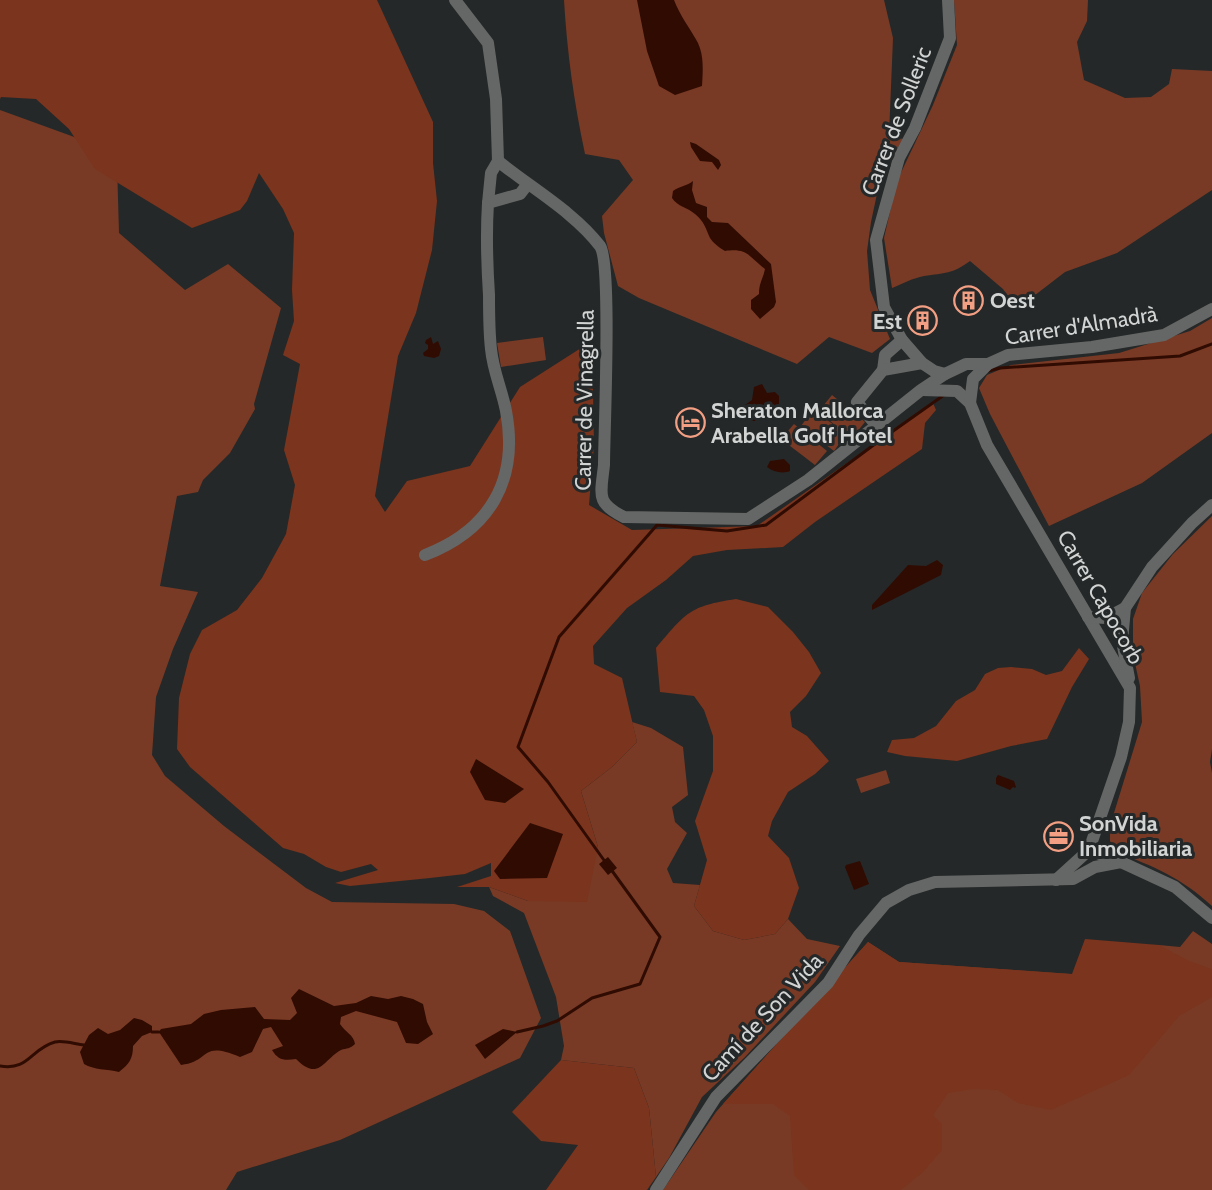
<svg xmlns="http://www.w3.org/2000/svg" width="1212" height="1190" font-family="Cabin,sans-serif">
  <rect width="100%" height="100%" fill="#252828"/>
  <g fill="#783a25">
    <path d="M564,0h320l9,38 -4,97 14,4 -22,36 -10,47 -4,29 3,39 20,49 -18,14 -43,-16 -32,27 -158,-66 -21,-12 -14,-53 -2,-17 31,-36 -14,-20 -34,-6c-11,-51 -18,-102 -21,-154z"/>
    <path d="M954,0h134l-1,21 -10,21 7,38 41,18 26,-1 18,-13 3,-15 40,2v119l-95,63 -52,19 -48,37 -14,-20 -33,-28c-18,13 -25,12 -46,15 -11,2 -22,8 -32,12l-8,-50 13,-57 36,-76 24,-60z"/>
    <polygon points="0,110 88,142 117,164 119,233 185,290 228,264 281,308 254,404 255,409 230,453 203,480 198,492 177,496 160,586 198,592 173,649 156,697 152,755 165,776 224,826 306,888 332,902 454,904 484,911 510,931 541,1018 520,1058 340,1140 237,1172 226,1190 0,1190"/>
    <polygon points="1212,318 1212,433 1142,483 1049,526 990,414 979,388 987,375 1011,365 1119,353 1190,331"/>
    <polygon points="543,337 546,360 501,367 497,343"/>
    <polygon points="832,395 865,422 852,438 846,434 834,451 801,426 813,410 837,427 819,411"/>
    <polygon points="794,424 827,451 815,465 781,439"/>
    <path d="M1212,516v233l-2,13 2,11v133c-30,-28 -59,-40 -96,-54l-6,-11v-15l32,-104 -2,-36 -7,-32v-35l9,-26 31,-39z"/>
    <polygon points="632,722 651,728 683,747 688,795 672,807 675,822 687,833 667,869 673,883 700,885 694,906 713,931 744,940 775,934 788,919 807,939 840,946 815,982 744,1058 702,1097 669,1158 656,1177 649,1108 634,1068 561,1060 564,1046 556,997 524,913 493,896 489,887 528,901 598,847 581,791 612,767 637,742"/>
    <polygon points="886,770 890,783 861,793 856,779"/>
    <polygon points="1193,931 1212,944 1212,1190 663,1190 716,1112 868,942 899,962 1157,980 1159,945 1180,947"/>
  </g>
  <g fill="#7b341d">
    <polygon points="0,0 377,0 433,122 433,163 437,201 432,250 416,313 398,356 375,496 385,512 407,481 470,466 520,387 592,341 594,446 589,505 632,530 757,526 933,403 936,410 925,423 922,449 815,522 783,547 727,550 693,556 666,580 627,608 593,646 594,664 622,678 637,742 612,767 581,791 598,847 587,902 528,901 489,887 457,887 491,876 491,863 465,874 430,878 350,886 335,883 378,870 371,864 341,872 326,867 304,854 283,848 190,767 177,749 179,698 190,654 202,630 237,610 262,578 286,534 295,485 284,450 300,364 283,355 294,321 292,290 294,233 283,209 259,173 247,201 240,210 192,228 95,169 69,129 36,99 1,97 0,99"/>
    <path d="M736,599l32,8 25,25 16,20 12,21 -15,23 -16,16 2,15 15,9 22,25 -14,13 -27,18 -16,29 -4,15 21,22 10,30 -11,31 -13,15 -31,6 -31,-9 -19,-25 13,-46 -12,-39 18,-50v-35l-9,-26 -10,-14 -34,-4 -4,-44c30,-35 33,-42 80,-49z"/>
    <polygon points="1079,648 1089,659 1072,687 1047,739 1011,746 957,761 905,756 887,752 892,740 914,738 936,726 956,701 975,690 985,674 998,668 1011,667 1032,669 1046,675 1062,671"/>
    <polygon points="1085,939 1159,945 1189,961 1212,969 1212,997 1179,1016 1129,1075 1051,1110 1018,1103 998,1090 974,1089 948,1093 933,1115 942,1124 942,1150 923,1172 901,1190 809,1190 794,1175 790,1116 773,1104 723,1104 868,942 899,962 1072,974"/>
    <polygon points="561,1060 634,1068 649,1108 656,1177 647,1190 546,1190 578,1145 541,1141 512,1112"/>
  </g>
  <g fill="#300b02">
    <path d="M637,0h37c6,16 16,28 24,43 6,13 5,28 4,43l-27,9 -16,-9 -12,-35z"/>
    <polygon points="690,142 696,144 719,160 721,165 718,170 712,162 700,161 691,147"/>
    <path d="M693,181l-1,9 4,13 11,4v10l5,5 16,1 43,41 5,38 -2,5 -14,12 -9,-10v-9l8,-6c0,-11 4,-15 6,-25 -17,-13 -17,-21 -40,-18 -5,-3 -12,-8 -15,-13 -4,-9 -6,-17 -15,-24 -8,-7 -17,-7 -23,-16l1,-7c7,-5 14,-5 20,-10z"/>
    <polygon points="431,337 433,344 438,341 441,349 439,356 434,358 424,356 423,353 428,349 428,345 425,343 426,340"/>
    <polygon points="762,384 767,393 775,392 779,396 779,407 767,407 755,421 750,421 744,413 745,405 752,400 754,387"/>
    <path d="M784,459l6,6v6c-7,3 -17,1 -23,-4l3,-6z"/>
    <polygon points="937,560 943,565 941,575 872,610 872,605 908,565 926,566"/>
    <polygon points="476,759 524,789 505,803 485,800 470,772"/>
    <polygon points="998,775 1014,781 1016,787 1015,788 1013,787 1010,790 996,784 996,778"/>
    <polygon points="530,823 563,834 547,878 500,879 494,871"/>
    <polygon points="608,857 617,868 608,875 599,864"/>
    <polygon points="860,861 869,884 854,890 845,867 846,865"/>
    <path d="M299,989l35,17 22,-3 15,-7 17,3 13,-3 12,3 10,5 4,18 6,12 -15,10 -12,-1 -9,-21 -41,-11 -15,6 -1,7c5,8 14,11 15,20 -5,5 -8,4 -14,6 -18,10 -22,32 -45,9 -12,2 -18,1 -24,-9l11,-4 -12,-19 -8,2 -11,23 -12,5c-41,-17 -29,5 -59,8l-22,-33 2,-3 30,-5 13,-10 17,-4 34,-3 9,12 26,1 7,-7 -6,-15z"/>
    <path d="M134,1018l8,2 10,6v6l-10,4 -9,10c0,13 -4,18 -14,26 -12,-3 -25,-2 -35,-8l-4,-12 9,-17 9,-7 10,6 12,-4z"/>
    <polygon points="503,1029 517,1032 485,1059 475,1045"/>
  </g>
  <g fill="none" stroke-linecap="round" stroke-linejoin="round">
    <g stroke="#300b02" stroke-width="3">
      <polyline points="988,371 1000,368 1180,356 1212,344"/>
      <polyline points="606,863 548,782 518,747 559,637 657,525 727,531 766,525 879,441 944,395"/>
      <polyline points="152,1032 159,1032"/>
      <polyline points="517,1032 543,1026 557,1021 592,998 640,984 660,937 610,868"/>
      <path d="M0,1066c29,5 30,-17 55,-24 8,-2 20,2 29,3"/>
    </g>
    <g stroke="#656766" stroke-width="12">
      <polyline points="455,0 488,43 496,99 498,161"/>
      <path d="M498,161c33,27 76,51 102,85 12,17 4,187 4,219 -3,29 -9,38 20,52l124,2 60,-39 113,-90 24,-16 21,-10h22"/>
      <polyline points="488,203 491,173 498,161"/>
      <polyline points="883,370 885,355 902,340"/>
      <polyline points="945,374 934,371 922,363 902,340 884,307 876,240 899,158 915,128 950,38 948,0"/>
      <polyline points="922,390 957,391 970,403 987,445 1130,688 1129,722 1121,757 1089,850 1056,880"/>
      <polyline points="970,403 973,379 988,364 1008,355 1092,347 1164,335 1212,309"/>
      <polyline points="876,425 857,402 883,370 922,363"/>
      <path d="M425,555c65,-25 94,-75 81,-144 -4,-21 -13,-40 -15,-62 -2,-18 -2,-36 -2,-54 -2,-31 -3,-61 -1,-92l32,-9 7,-9"/>
      <polyline points="1088,617 1106,618 1125,608"/>
      <polyline points="1129,678 1122,641 1125,608 1152,567 1192,523 1212,505"/>
      <polyline points="1089,850 1121,862 1175,887 1212,918"/>
      <polyline points="656,1190 716,1097 828,983 859,935 886,903 909,890 935,882 1073,879 1095,867 1121,862"/>
    </g>
  </g>
  <defs>
    <symbol id="building-ring" viewBox="-11 -11 22 22"><circle r="9.5" fill="#252828" stroke="#f39f84" stroke-width="1.5"/><path d="M-4-6H4V6H1V3H-1V6H-4ZM-2.5-4.3h1.7v1.8h-1.7ZM.8-4.3h1.7v1.8H.8ZM-2.5-1h1.7V.8h-1.7ZM.8-1h1.7V.8H.8Z" fill="#f39f84"/></symbol>
    <symbol id="hotel-ring" viewBox="-11 -11 22 22"><circle r="9.5" fill="#252828" stroke="#f39f84" stroke-width="1.5"/><path d="M-6-4.5h1.5V1H6V5H4.5V3h-9V5H-6ZM-4 0a1.8 1.8 0 1 1 3.6 0ZM.5 0V-2.5h3Q6-2.5 6 0Z" fill="#f39f84"/></symbol>
    <symbol id="office-ring" viewBox="-11 -11 22 22"><circle r="9.5" fill="#252828" stroke="#f39f84" stroke-width="1.5"/><path d="M-6-3h4V-5.5h4V-3h4V5H-6ZM-1-4.5V-3h2v-1.5ZM-6 0V1H6V0Z" fill="#f39f84"/></symbol>
  </defs>
  <g fill-rule="evenodd">
    <use href="#building-ring" x="952" y="284" width="33" height="33"/>
    <use href="#building-ring" x="906" y="304" width="33" height="33"/>
    <use href="#hotel-ring" x="674" y="406" width="33" height="33"/>
    <use href="#office-ring" x="1042" y="820" width="33" height="33"/>
  </g>
  <g text-anchor="middle" stroke-width="6" stroke-linejoin="round" paint-order="stroke">
    <g font-size="22" fill="#d2d4d4" stroke="#252828">
      <text transform="translate(896 121) rotate(-69)" y="8">Carrer de Solleric</text>
      <text transform="translate(1081 325) rotate(-9)" y="8">Carrer d'Almadrà</text>
      <text transform="translate(584 400) rotate(-89)" y="8">Carrer de Vinagrella</text>
      <text transform="translate(1101 597) rotate(60)" y="8">Carrer Capocorb</text>
      <text transform="translate(762 1017) rotate(-47)" y="8">Camí de Son Vida</text>
    </g>
    <g font-size="22" font-weight="bold" fill="#d2d4d4" stroke="#252828" text-anchor="start">
      <text x="990" y="308">Oest</text>
      <text x="902" y="329" text-anchor="end">Est</text>
      <text x="711" y="418">Sheraton Mallorca<tspan x="711" dy="25">Arabella Golf Hotel</tspan></text>
      <text x="1079" y="831">SonVida<tspan x="1079" dy="25">Inmobiliaria</tspan></text>
    </g>
  </g>
</svg>
